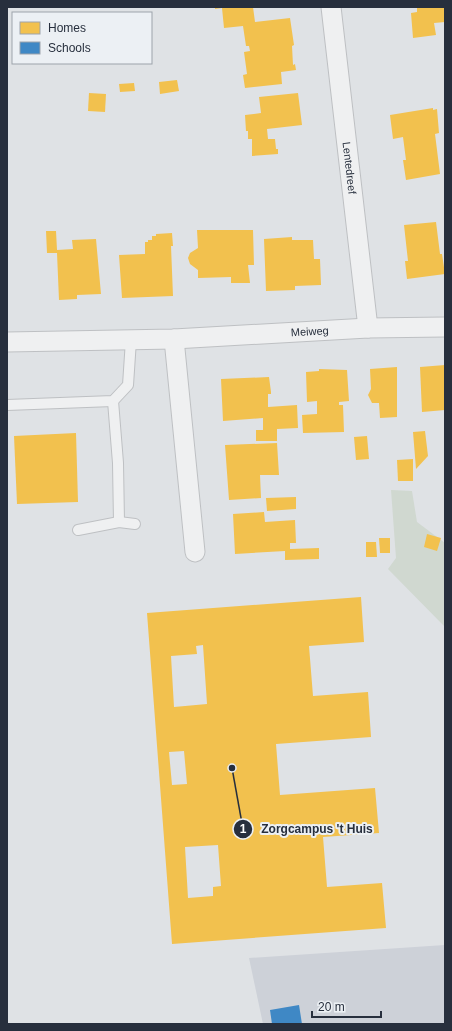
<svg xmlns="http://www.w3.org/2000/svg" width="452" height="1031" font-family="Arial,sans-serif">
  <rect width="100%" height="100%" fill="#dfe2e5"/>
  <polygon fill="#cdd1d8" points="445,945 445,1024 263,1024 249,958"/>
  <polygon fill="#d0d8d0" points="391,490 412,491 417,522 445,543 445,627 388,569 396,558"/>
  <g fill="#f2c14e" fill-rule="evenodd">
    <polygon points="215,7 253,7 255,22 290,18 294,45 292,46 293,65 295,64 296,70 281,72 282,84 245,88 243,75 247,74 244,52 250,51 249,46 246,46 243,26 224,28 222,8 215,9"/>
    <polygon points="417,7 445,7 445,22 434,23 436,35 413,38 411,13 417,12"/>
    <polygon points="177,80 179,91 160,94 159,82"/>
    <polygon points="134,83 135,91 120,92 119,84"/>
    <polygon points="89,93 106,94 105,112 88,111"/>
    <polygon points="298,93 302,125 267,129 268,139 275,139 276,149 278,149 278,154 252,156 252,139 248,139 248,131 246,131 245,115 261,113 259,97"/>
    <polygon points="433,108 433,110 437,109 439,133 435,134 440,174 406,180 403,160 406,160 403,137 393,139 390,115"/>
    <polygon points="436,222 440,254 442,254 445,274 407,279 405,261 408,261 404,225"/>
    <polygon points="197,230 253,230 254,265 248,265 250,283 231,283 231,277 198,278 198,270 190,264 188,258 190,253 198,248"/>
    <polygon points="46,231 56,231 57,250 73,249 72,240 96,239 101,294 77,295 77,299 59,300 57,253 47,253"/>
    <polygon points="172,233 173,246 171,246 173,296 122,298 119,255 145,254 145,242 148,242 148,240 152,240 152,236 156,236 156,234"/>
    <polygon points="292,237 292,240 313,240 314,259 320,259 321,285 295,286 295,290 266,291 264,239"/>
    <polygon points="445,365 445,410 422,412 420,367"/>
    <polygon points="397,367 397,417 380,418 379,403 372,403 368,395 371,389 370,369"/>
    <polygon points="319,369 347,370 349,401 339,402 339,405 343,405 344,432 303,433 302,415 317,414 317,401 307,402 306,372 319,371"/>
    <polygon points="269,377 271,392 271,394 268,394 268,407 297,405 298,428 277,429 277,441 256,441 256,430 263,430 263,418 223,421 221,379"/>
    <polygon points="425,431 428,456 416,469 413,432"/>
    <polygon points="76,433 78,502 17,504 14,436"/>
    <polygon points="367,436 369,459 356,460 354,437"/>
    <polygon points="277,443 279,475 260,475 261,498 229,500 225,445"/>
    <polygon points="413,459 413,481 398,481 397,460"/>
    <polygon points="296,497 296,509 267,511 266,498"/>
    <polygon points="264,512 265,522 295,520 296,543 290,543 290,549 319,548 319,559 285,560 285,551 235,554 233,514"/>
    <polygon points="427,534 441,538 437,551 424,547"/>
    <polygon points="379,538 390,538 390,553 380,553"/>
    <polygon points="366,542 376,542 377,557 366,557"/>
    <path d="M361,597l3,45 -55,4 4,50 55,-4 3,45 -95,7 4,51 95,-7 4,45 -56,4 4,50 55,-4 4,45 -214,16 -25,-331zM203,645l4,59 -33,3 -3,-51 26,-2 -1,-8zM184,751l3,33 -15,1 -3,-33zM218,845l3,41 -8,1v9l-25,2 -3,-51z"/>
  </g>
  <polygon fill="#3f88c5" points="299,1005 302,1024 272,1024 270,1010"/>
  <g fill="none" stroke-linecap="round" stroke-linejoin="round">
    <defs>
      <g id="lane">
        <polyline points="113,401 118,463 119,522"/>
        <polyline points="7,405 113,401 128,385 131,340"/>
        <polyline points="78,530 119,522 135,524"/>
      </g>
      <g id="street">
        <path id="s1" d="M331,7l37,321"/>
        <polyline points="174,339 195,552"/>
        <path id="s2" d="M7,342l167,-3 194,-11 77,-1"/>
      </g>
    </defs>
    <use href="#lane" stroke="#bec0c3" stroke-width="12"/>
    <use href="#street" stroke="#bec0c3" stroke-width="21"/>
    <use href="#lane" stroke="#eff0f1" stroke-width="10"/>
    <use href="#street" stroke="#eff0f1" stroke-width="19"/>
  </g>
  <g text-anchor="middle" stroke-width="4" stroke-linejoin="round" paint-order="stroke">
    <g font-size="11" fill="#272f3d" stroke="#ecf0f4">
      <text dy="4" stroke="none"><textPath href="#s1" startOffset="162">Lentedreef</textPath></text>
      <text dy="4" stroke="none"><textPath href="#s2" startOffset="303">Meiweg</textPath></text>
    </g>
  </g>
  <path fill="none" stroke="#272f3d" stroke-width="1.5" d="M232 768L243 829"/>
  <g fill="#272f3d" stroke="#ecf0f4" stroke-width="1.5">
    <circle cx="232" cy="768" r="4"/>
    <circle cx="243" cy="829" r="10"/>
  </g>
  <g font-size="12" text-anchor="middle" font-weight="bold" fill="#fff">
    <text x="243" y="833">1</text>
  </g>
  <g font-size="12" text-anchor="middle" font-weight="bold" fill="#272f3d" stroke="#ecf0f4" stroke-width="4" stroke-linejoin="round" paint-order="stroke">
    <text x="317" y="833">Zorgcampus 't Huis</text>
  </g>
  <rect width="452" height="1031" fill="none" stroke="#272f3d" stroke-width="16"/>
  <rect x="12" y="12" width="140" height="52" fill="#ecf0f4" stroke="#9da3ab"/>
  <rect x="20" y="22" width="20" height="12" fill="#f2c14e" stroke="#9da3ab"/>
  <text x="48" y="32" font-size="12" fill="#272f3d">Homes</text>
  <rect x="20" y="42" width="20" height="12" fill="#3f88c5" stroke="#9da3ab"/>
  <text x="48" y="52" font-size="12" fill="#272f3d">Schools</text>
  <path d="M312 1011v6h69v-6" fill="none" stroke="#272f3d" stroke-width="2"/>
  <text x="318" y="1011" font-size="12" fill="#272f3d" stroke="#ecf0f4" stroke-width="3" paint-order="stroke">20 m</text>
</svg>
